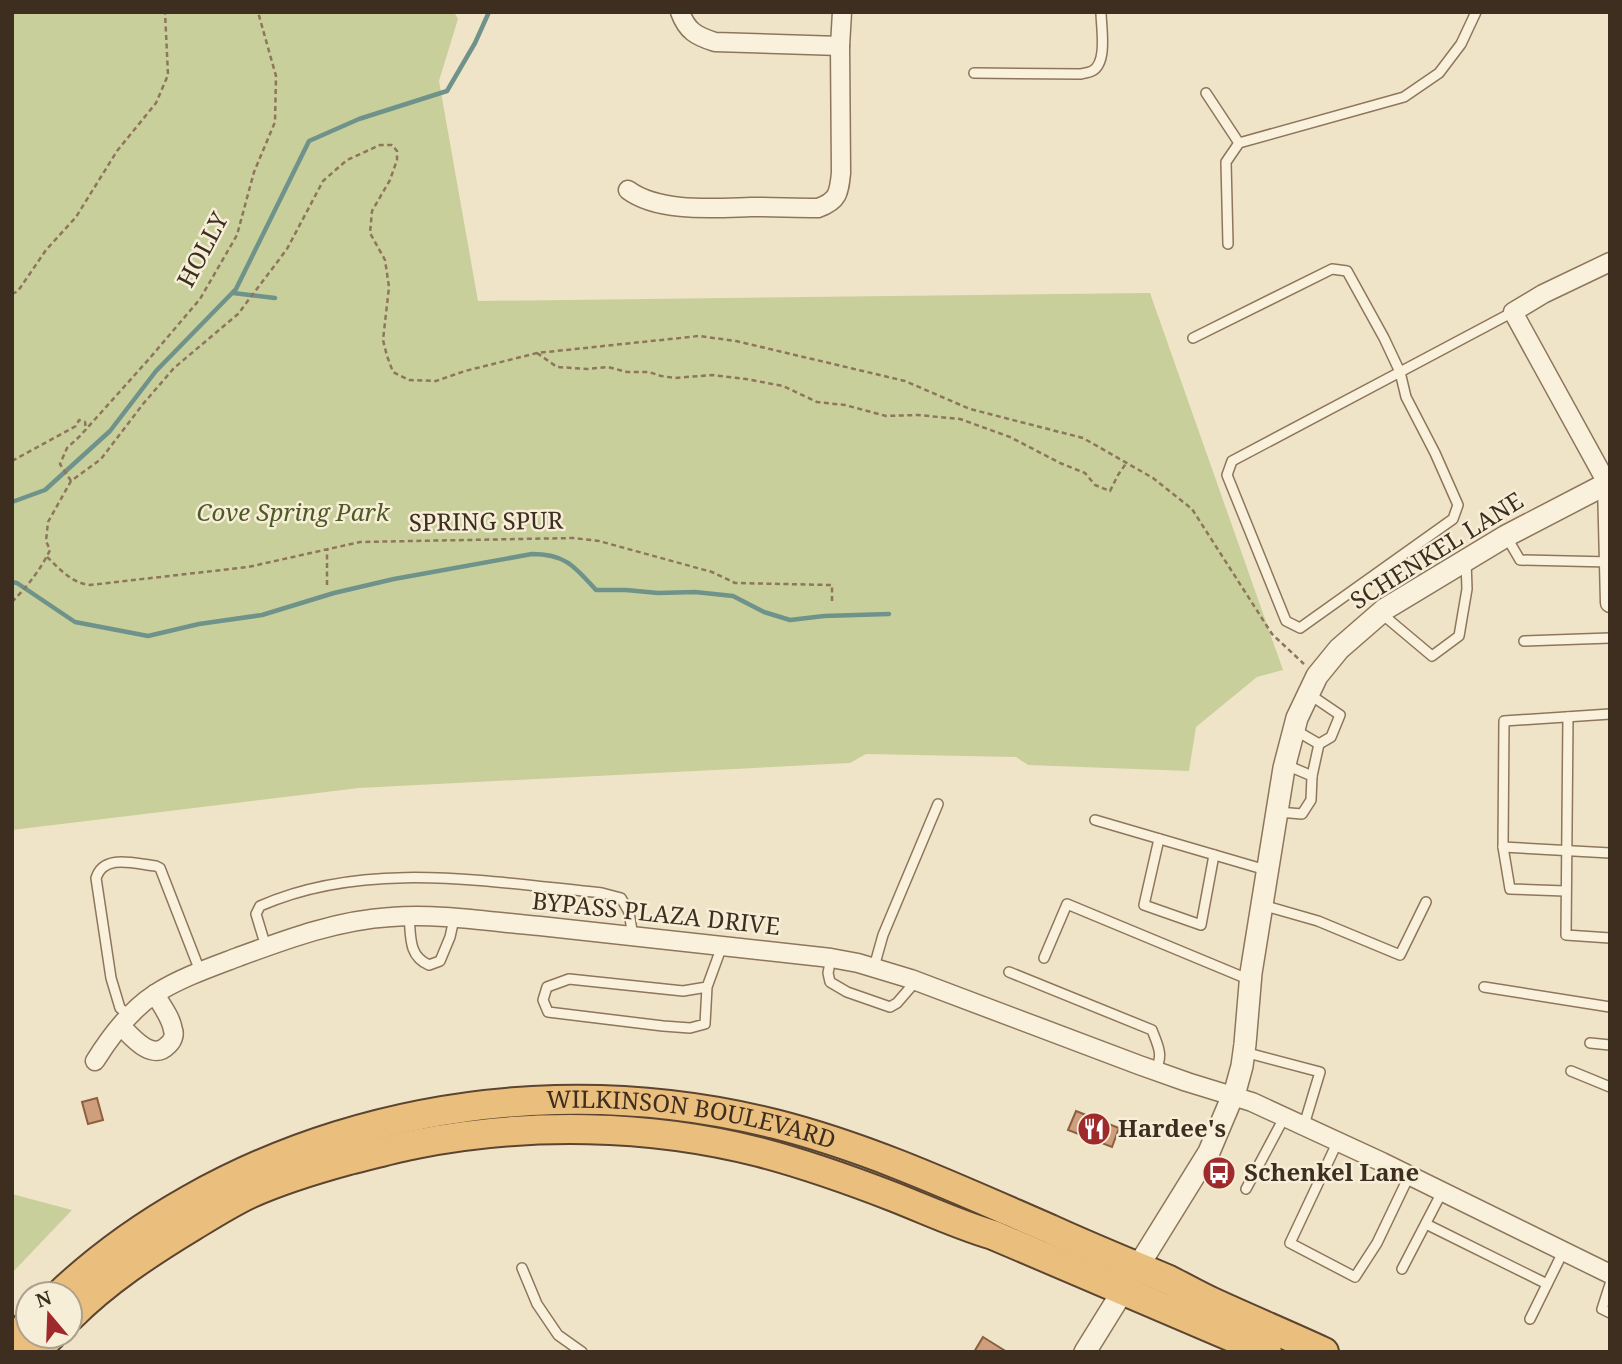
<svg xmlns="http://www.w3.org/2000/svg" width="1622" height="1364" font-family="'Noto Serif',serif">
  <rect width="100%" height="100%" fill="#f0e4c8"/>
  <g fill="#c9cf9b">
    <polygon points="12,12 454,12 458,19 439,81 478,301 1150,293 1283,670 1257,677 1196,727 1189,771 1028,765 1016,757 866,754 850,763 359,788 12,830"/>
    <polygon points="12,1194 72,1210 12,1273"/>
  </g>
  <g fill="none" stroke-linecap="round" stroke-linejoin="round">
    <g stroke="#6f938a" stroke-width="4.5">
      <polyline points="233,293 275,298"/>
      <polyline points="12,502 45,490 110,431 156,371 236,289 309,141 359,119 447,91 475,43 489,12"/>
      <path d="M12,582l5,1 58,39 73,14 51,-12 63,-9 72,-22 60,-14 138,-25c34,0 43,13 64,36h30l32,3 37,-1 38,4 31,16 26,8 34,-4 65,-2"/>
    </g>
  </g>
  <g fill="#cf9f7d" stroke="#8d5f41" stroke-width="2">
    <polygon points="97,1098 103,1120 88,1124 82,1102"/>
    <polygon points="1076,1111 1119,1128 1112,1147 1068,1130"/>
    <polygon points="983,1337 1007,1352 974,1352"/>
  </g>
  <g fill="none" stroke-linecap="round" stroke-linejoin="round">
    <defs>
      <g id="service">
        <path d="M974,73l107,1c3,-1 7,-1 11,-3 16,-8 9,-44 9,-59"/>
        <polyline points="1206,93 1239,143"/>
        <polyline points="1228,244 1226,162 1239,143 1404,97 1439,73 1461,44 1476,12"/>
        <polyline points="1193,338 1332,269 1347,271 1384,338 1400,372 1513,312"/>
        <polygon points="1400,372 1406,397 1435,453 1458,505 1453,519 1300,628 1286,621 1227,475 1232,461"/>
        <polyline points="1506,536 1520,560 1610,562"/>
        <polyline points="1382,614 1432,656 1459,636 1467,589 1466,561"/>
        <polyline points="1524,641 1610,638"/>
        <polyline points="1309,694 1340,715 1331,737 1319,744"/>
        <polyline points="1568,717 1566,935 1610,938"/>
        <polyline points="1295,730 1319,744 1312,776"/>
        <polyline points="1278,812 1302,814 1311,800 1312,776 1284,764"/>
        <polyline points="1095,820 1266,870"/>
        <polyline points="1159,839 1144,905 1201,925 1214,855"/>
        <polyline points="1503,847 1610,853"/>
        <polyline points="1565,891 1510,889 1503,847 1504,721 1610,714"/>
        <polyline points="1262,905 1318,921 1400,955 1426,902"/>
        <path d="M409,916c2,20 -1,40 20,49l11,-4 10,-24 4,-18"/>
        <path d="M266,947l-10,-33 4,-8c106,-47 230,-24 342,-13l19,5 8,14 4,25"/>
        <polyline points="831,958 828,973 830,982 847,992 890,1007 897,1003 916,981"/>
        <polyline points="1044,958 1067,904 1250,980"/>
        <polyline points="874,967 883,935 938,804"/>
        <path d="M1009,972l143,58c6,16 12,25 3,41"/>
        <polyline points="707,987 705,1024 690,1028 663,1026 548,1012 543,1000 547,987 569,979 683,991 707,987 722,946"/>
        <polyline points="1484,987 1610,1007"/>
        <path d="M130,1016l-10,-8 -9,-30 -15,-100c8,-25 39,-14 60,-12l4,2 40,103"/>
        <polyline points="1590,1043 1610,1045"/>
        <polyline points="1244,1052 1320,1072 1304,1125"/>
        <polyline points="1571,1071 1610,1087"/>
        <polyline points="1338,1141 1290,1243 1355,1277 1377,1243 1409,1176"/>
        <polyline points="1246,1189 1285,1116"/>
        <polyline points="1426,1224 1547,1284"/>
        <polyline points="522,1268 537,1304 558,1335 582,1352"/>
        <polyline points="1402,1269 1442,1192"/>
        <polyline points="1610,1284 1602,1309 1610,1313"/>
        <polyline points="1530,1319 1563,1252"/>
      </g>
      <g id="minor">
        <path d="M680,12c7,19 16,24 35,30l125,4"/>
        <path d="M628,190c31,23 87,18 123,17 23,0 45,1 67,1 20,-7 21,-15 23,-35l-1,-127 2,-34"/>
        <polyline points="1610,262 1543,294 1513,312 1607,483 1610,603"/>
        <path d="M121,1026c11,11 31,36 47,19 4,-3 7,-10 5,-15 -2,-13 -12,-25 -18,-36"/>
        <path d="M95,1061c15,-24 35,-51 60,-67 25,-16 54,-26 83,-37 49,-18 100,-37 153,-40 49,-4 100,5 149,9 97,10 194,21 291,32l27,5 53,16 228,86 48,17 65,20 130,60 228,112"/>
      </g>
      <polyline id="tertiary" points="1085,1352 1209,1152 1236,1088 1242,1066 1245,1044 1251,973 1284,768 1297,718 1317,676 1339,649 1385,609 1506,536 1610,482"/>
      <g id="trunk">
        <path id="s1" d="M60,1294c76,-72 177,-127 277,-158 142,-44 294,-48 438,-12 95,24 185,66 275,105 39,18 79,34 119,51 14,7 28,15 43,22 37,17 75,33 112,50"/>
        <path d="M70,1317c36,-36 80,-65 123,-91 18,-11 37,-23 56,-32 31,-14 67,-25 100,-34 22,-5 45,-12 67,-16 111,-22 233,-20 343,8 46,12 91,28 135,45 33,13 65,28 99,38l274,117"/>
        <polyline points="12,1341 28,1324"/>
        <polyline points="35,1352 51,1336"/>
      </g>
    </defs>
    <use href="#service" stroke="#8d765c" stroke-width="12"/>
    <use href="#minor" stroke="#8d765c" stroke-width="21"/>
    <use href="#tertiary" stroke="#8d765c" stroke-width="24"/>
    <use href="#trunk" stroke="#5b4430" stroke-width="32"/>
    <g stroke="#8d765c" stroke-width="2.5" stroke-dasharray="5 3.5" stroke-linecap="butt">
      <polyline points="12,294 18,291 46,250 76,217 117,151 156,103 168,75 165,12"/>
      <polyline points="537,353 557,367 588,369 608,367 627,372 649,372 661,376 675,378 712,375 746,379 783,386 817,402 845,405 886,416 918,415 960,419 1010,437 1060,463 1085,473 1095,485 1110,491 1118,475 1127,462"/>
      <polyline points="12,461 76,426 79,420 85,422 86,430"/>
      <polyline points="71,481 60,464 67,448 80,436 149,359 200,299 237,235 254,172 275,122 276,76 258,12"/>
      <path d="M47,557c13,12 24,26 43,28l158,-18 112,-25 213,-4 26,3 113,31 23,11 97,2v17"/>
      <polyline points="327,585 327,549"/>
      <path d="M12,602c15,-15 29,-33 38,-52l-4,-9 2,-19 23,-41 30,-22 42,-55 31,-36 64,-54 49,-65 36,-68 24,-21 33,-15h12l5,6v9l-7,20 -18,31 -2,22 15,27 4,27 -6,53 4,16 6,16 16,8 27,1 29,-10 72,-18 162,-17 37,5 169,40 65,28 113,29 70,40 39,31 80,125 32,30"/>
    </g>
    <use href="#service" stroke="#faf1dc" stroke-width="9"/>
    <use href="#minor" stroke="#faf1dc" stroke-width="18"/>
    <use href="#tertiary" stroke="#faf1dc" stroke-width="21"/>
    <use href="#trunk" stroke="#eabe7c" stroke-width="28"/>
  </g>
  <defs>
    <symbol id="restaurant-disc" viewBox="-11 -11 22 22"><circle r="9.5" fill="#9e2a2b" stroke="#f7eed8"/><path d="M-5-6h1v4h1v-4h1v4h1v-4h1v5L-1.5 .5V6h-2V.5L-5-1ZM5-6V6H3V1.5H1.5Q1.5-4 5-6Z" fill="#fff"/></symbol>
    <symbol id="bus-disc" viewBox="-11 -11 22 22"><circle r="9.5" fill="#9e2a2b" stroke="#f7eed8"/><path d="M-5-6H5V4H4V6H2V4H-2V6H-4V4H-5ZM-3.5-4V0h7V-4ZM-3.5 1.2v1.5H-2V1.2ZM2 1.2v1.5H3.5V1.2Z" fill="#fff"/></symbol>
  </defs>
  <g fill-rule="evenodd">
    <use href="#restaurant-disc" x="1075" y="1110" width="38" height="38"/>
    <use href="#bus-disc" x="1200" y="1154" width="38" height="38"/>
  </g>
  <g text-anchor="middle" stroke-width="5" stroke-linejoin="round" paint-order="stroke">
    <g font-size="24" fill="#3d2e20" stroke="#f7eed8">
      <text transform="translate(203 250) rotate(-62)" y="8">HOLLY</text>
      <text transform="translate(486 522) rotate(-1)" y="8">SPRING SPUR</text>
      <text transform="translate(1437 551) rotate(-32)" y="8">SCHENKEL LANE</text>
      <text transform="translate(656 914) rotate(6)" y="8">BYPASS PLAZA DRIVE</text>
      <text dy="8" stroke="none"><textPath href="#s1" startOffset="681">WILKINSON BOULEVARD</textPath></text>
    </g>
    <g font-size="24" font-style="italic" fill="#4d5a26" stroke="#f7eed8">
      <text x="293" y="521">Cove Spring Park</text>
    </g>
    <g font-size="24" font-weight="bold" fill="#3d2e20" stroke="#f7eed8" text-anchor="start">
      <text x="1118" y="1137">Hardee's</text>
      <text x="1244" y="1181">Schenkel Lane</text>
    </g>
  </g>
  <rect width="1622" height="1364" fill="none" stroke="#3d2e20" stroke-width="28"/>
  <g transform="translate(49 1315) rotate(341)"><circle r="33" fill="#f7eed8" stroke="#ada18e" stroke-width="2"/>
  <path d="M0-5L12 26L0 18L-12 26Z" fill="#9e2a2b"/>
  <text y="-10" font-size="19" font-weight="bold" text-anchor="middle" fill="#3d2e20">N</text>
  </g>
</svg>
